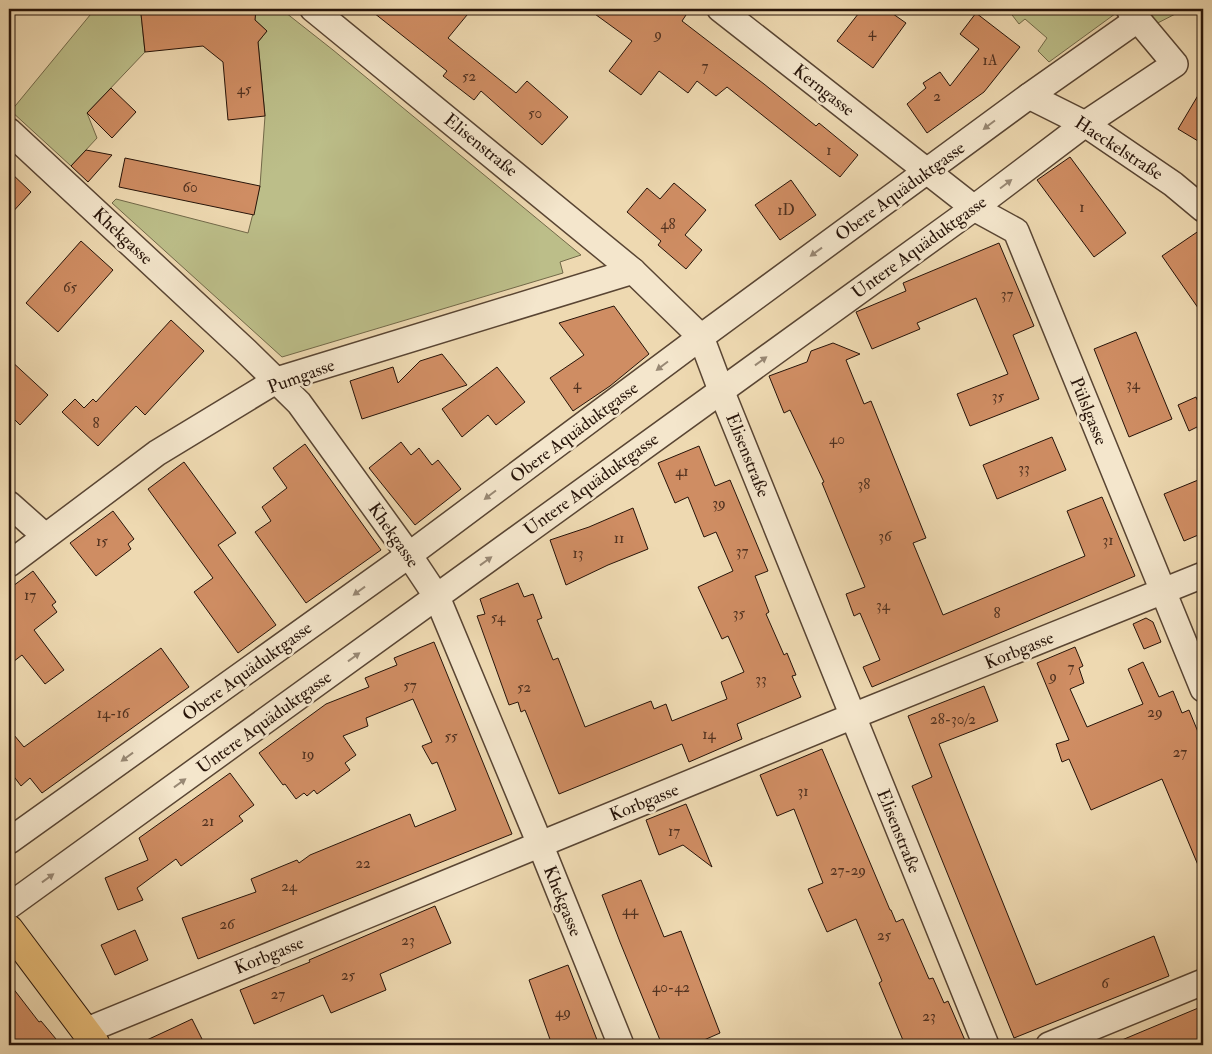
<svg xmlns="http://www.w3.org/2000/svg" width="1212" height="1054" font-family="'IM FELL Double Pica',serif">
  <rect width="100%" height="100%" fill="#eed9b1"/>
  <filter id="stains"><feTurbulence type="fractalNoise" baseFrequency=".004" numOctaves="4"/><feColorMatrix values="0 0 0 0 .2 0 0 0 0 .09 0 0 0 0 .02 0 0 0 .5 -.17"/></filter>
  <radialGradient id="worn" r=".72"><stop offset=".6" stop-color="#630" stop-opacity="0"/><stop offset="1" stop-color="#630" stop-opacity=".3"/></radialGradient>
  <g fill="#bcbe89" stroke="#726949">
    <polygon points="95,9 186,9 141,14 145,52 87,113 97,138 71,166 11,111"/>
    <polygon points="255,9 281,9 333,50 581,255 560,262 563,273 282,357 112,203 116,199 248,233 260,186 265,116 258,42 267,31 255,20"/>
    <polygon points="1011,9 1117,9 1119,11 1049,62 1038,51 1047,38 1025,19 1019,24 1009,11"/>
    <polygon points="1130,9 1185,9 1146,29"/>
  </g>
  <g fill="#cf8d63" stroke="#271409">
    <polygon points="186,9 256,9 255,20 267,31 258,42 265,116 228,120 223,62 203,46 145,52 141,14"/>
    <polygon points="369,9 472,9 448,38 516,93 527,81 568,117 542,145 481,91 474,100 443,76 447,71"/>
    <polygon points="588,9 690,9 682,21 764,84 816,126 819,123 858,155 840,177 727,87 716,96 697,81 688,93 659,71 641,95 609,71 632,41"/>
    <polygon points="862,9 886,9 906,23 873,68 837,41"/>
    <polygon points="976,13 1020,47 984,92 927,133 907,104 926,88 923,83 940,72 950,86 979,49 960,34"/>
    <polygon points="1203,87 1203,144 1178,129"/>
    <polygon points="111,88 136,112 112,138 87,113"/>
    <polygon points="86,150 112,155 88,182 71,166"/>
    <polygon points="1070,157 1126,233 1094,257 1037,180"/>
    <polygon points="125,158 260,186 254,215 119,187"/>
    <polygon points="9,171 31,192 9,216"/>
    <polygon points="791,180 816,215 780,240 755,205"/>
    <polygon points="674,183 706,210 685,235 702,250 686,269 658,245 661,241 627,212 647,188 660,199"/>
    <polygon points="1203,228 1203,315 1162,256"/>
    <polygon points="81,241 113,270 58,332 26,303"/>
    <polygon points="999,243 1034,326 1013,335 1039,399 970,426 957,394 1008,374 976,298 917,323 920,329 872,349 856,312 906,291 903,283"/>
    <polygon points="614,306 649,354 610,386 573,411 550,378 584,355 559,323"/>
    <polygon points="171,320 204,351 145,415 136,406 98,446 62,412 75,399 84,408 93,399 96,402"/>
    <polygon points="1136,332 1172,419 1129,437 1094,349"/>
    <polygon points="833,343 860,354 846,360 864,404 871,401 926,538 913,543 943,615 1085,556 1067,511 1102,497 1135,576 872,687 863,667 880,660 860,613 854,616 846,594 865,587 822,483 824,482 790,410 784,413 769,376 807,362 811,351"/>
    <polygon points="442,354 467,385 362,419 350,381 393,367 398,383 420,361"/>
    <polygon points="9,359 48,395 20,425 9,414"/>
    <polygon points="497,367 525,402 496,425 488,415 462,437 442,409"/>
    <polygon points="1196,397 1203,414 1203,424 1189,431 1178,405"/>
    <polygon points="1052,437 1066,470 997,499 983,465"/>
    <polygon points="401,442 411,455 419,448 432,465 438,460 461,489 415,525 369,468"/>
    <polygon points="305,444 381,550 306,603 255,532 271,521 262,507 287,488 273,468"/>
    <polygon points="699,446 715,486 730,480 768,571 755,576 769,612 766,614 784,655 787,653 796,675 792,676 801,697 737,724 742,739 689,762 682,744 559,794 525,710 521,712 518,702 509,705 477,616 485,614 480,599 518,583 524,597 533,594 542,618 537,620 553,660 558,658 585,727 651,701 654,709 666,704 672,721 727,699 721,682 744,672 728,636 722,639 698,587 733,571 716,532 704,537 688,497 675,503 658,463"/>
    <polygon points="184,462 236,533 218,545 276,625 238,653 194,592 213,578 148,489"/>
    <polygon points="1203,478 1203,533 1184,541 1164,494"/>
    <polygon points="633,508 648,549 608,565 566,585 550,540 589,527"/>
    <polygon points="113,511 134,539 128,544 131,549 96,576 70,543"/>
    <polygon points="33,571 56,602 52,605 57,612 34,630 64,670 45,684 22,655 9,665 9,589"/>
    <polygon points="1146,618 1153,622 1161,642 1144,649 1133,624"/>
    <polygon points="434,642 512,834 198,959 182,918 256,892 251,879 297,860 299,863 310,855 410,814 415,827 456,810 437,762 432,764 422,746 432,742 413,699 366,718 368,726 343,736 356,755 345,763 350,770 317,794 314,790 307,796 304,793 296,799 285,784 283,785 259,753 326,704 369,687 365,678 397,665 394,658"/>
    <polygon points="1075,647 1083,666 1079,668 1084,683 1070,689 1087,727 1143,704 1128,669 1143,662 1159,697 1173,691 1182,713 1189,710 1203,744 1203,877 1162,779 1091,810 1069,759 1062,762 1056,744 1069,740 1037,663"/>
    <polygon points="161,648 189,687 42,793 30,778 21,786 9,770 9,729 24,747"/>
    <polygon points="984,686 998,721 939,744 1036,985 1154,936 1169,976 1014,1038 912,786 932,777 908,716"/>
    <polygon points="822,749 890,910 891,910 896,922 903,919 929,979 933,978 944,1003 948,1001 967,1045 905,1045 879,983 882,981 856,919 827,932 808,889 823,883 794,809 777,816 760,775"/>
    <polygon points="230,773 254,805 239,816 243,821 181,866 176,859 137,888 143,900 118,910 105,878 148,860 139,838"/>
    <polygon points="686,804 712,867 683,845 659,855 646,820"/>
    <polygon points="641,880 664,937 681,931 720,1033 704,1040 707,1045 662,1045 620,942 602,895"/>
    <polygon points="435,906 451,943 380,974 386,990 331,1013 323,995 254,1024 240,990 310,962 309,960"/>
    <polygon points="135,930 148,960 115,975 101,945"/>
    <polygon points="568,965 599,1045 552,1045 529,980"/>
    <polygon points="9,983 39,1022 41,1021 61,1045 15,1045 9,1038"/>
    <polygon points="1203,1006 1203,1045 1110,1045"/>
    <polygon points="192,1019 205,1045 136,1045 175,1027"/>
  </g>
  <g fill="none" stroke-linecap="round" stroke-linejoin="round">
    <defs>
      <g id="minor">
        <polyline points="313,9 633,271 701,337 721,390 986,1045"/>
        <polyline points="720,9 974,208 1016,231 1203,689"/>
        <polyline points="1029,96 1085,124 1173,184 1203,209"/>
        <polyline points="9,131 246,351 299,403 409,555 437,597 540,844 621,1045"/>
        <polyline points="9,504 45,536"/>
        <polyline points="9,564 157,453 277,380 633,271"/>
        <polyline points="9,841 409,555 701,337 1029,96 1137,20"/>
        <polyline points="9,906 974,208 1085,124 1175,64 1129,9"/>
        <polyline points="85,1031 853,716 1203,575"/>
        <polyline points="1049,1045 1203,982"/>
      </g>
      <polyline id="major" points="9,929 96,1045"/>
    </defs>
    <use href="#minor" stroke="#594533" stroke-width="28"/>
    <use href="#major" stroke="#271409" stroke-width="30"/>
    <use href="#minor" stroke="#f4e6cc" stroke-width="25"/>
    <use href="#major" stroke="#e7bc78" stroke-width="28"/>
  </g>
  <defs><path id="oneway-solid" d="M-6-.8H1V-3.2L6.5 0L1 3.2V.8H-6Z" transform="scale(1.25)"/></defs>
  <g fill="#988874">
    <use href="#oneway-solid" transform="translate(989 125) rotate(143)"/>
    <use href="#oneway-solid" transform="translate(1006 184) rotate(-37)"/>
    <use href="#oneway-solid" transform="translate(816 252) rotate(144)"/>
    <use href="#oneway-solid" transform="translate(761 361) rotate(-36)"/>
    <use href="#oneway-solid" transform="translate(662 366) rotate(143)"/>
    <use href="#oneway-solid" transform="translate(490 495) rotate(143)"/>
    <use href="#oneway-solid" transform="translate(486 561) rotate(-36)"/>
    <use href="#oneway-solid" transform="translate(359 591) rotate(144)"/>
    <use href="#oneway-solid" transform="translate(354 657) rotate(-36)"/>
    <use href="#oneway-solid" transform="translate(127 757) rotate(144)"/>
    <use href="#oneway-solid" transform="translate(180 783) rotate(-36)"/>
    <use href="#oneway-solid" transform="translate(48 878) rotate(-36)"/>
  </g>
  <g text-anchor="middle" stroke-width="5" stroke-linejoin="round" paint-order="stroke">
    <g font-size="15" fill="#513220">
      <text x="872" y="37">4</text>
      <text x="658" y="39">9</text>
      <text x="990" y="65">1A</text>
      <text x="705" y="71">7</text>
      <text x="469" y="81">52</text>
      <text x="244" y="94">45</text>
      <text x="937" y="101">2</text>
      <text x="535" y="118">50</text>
      <text x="829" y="155">1</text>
      <text x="190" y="192">60</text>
      <text x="1082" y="212">1</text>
      <text x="786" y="215">1D</text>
      <text x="668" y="229">48</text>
      <text x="70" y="292">65</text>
      <text x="1007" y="299">37</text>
      <text x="577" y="389">4</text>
      <text x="1133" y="389">34</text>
      <text x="998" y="401">35</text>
      <text x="96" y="428">8</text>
      <text x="837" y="444">40</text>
      <text x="1024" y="473">33</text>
      <text x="682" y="476">41</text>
      <text x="864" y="489">38</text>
      <text x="719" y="508">39</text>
      <text x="885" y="541">36</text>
      <text x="619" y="543">11</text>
      <text x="1108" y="545">31</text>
      <text x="102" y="546">15</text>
      <text x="742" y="556">37</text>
      <text x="578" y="558">13</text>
      <text x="30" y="600">17</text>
      <text x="883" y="610">34</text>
      <text x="739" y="618">35</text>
      <text x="997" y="618">8</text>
      <text x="498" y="622">54</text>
      <text x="1071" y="672">7</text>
      <text x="1053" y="681">9</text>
      <text x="761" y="684">33</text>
      <text x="410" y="690">57</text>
      <text x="524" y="692">52</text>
      <text x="1155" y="717">29</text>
      <text x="113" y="718">14-16</text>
      <text x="953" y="724">28-30/2</text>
      <text x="709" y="739">14</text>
      <text x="451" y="741">55</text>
      <text x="1180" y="757">27</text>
      <text x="308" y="759">19</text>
      <text x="803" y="796">31</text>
      <text x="208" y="826">21</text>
      <text x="674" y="836">17</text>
      <text x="363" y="868">22</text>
      <text x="848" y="875">27-29</text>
      <text x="289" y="891">24</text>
      <text x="630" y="915">44</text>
      <text x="227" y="929">26</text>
      <text x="884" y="940">25</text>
      <text x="408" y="945">23</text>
      <text x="348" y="980">25</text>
      <text x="1105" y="988">6</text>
      <text x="671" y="992">40-42</text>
      <text x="278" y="999">27</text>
      <text x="563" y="1017">49</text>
      <text x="929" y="1021">23</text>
    </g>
    <g font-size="18" fill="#271409" stroke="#f4e6cc">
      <text transform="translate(824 90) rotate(38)" y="6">Kerngasse</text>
      <text transform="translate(481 145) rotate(39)" y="6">Elisenstraße</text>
      <text transform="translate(1119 148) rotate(33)" y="6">Haeckelstraße</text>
      <text transform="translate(900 191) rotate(-36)" y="6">Obere Aquäduktgasse</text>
      <text transform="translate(123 236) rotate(43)" y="6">Khekgasse</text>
      <text transform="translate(919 247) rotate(-36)" y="6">Untere Aquäduktgasse</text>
      <text transform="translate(301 376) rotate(-20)" y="6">Pumgasse</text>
      <text transform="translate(1089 411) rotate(68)" y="6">Pülslgasse</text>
      <text transform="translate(574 432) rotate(-37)" y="6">Obere Aquäduktgasse</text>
      <text transform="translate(748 455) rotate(68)" y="6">Elisenstraße</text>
      <text transform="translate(591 484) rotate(-36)" y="6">Untere Aquäduktgasse</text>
      <text transform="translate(394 535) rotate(55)" y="6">Khekgasse</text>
      <text transform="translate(1019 650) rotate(-22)" y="6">Korbgasse</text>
      <text transform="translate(247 671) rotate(-36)" y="6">Obere Aquäduktgasse</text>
      <text transform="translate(264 722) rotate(-36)" y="6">Untere Aquäduktgasse</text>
      <text transform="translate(644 802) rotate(-22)" y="6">Korbgasse</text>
      <text transform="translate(899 831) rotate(68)" y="6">Elisenstraße</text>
      <text transform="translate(563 901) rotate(68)" y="6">Khekgasse</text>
      <text transform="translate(269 955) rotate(-22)" y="6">Korbgasse</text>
    </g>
  </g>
  <rect width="1212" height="1054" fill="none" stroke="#eed9b1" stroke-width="30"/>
  <rect x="10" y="10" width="1192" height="1034" fill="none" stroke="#271409" stroke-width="2.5"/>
  <rect x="15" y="15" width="1182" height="1024" fill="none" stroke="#271409"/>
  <rect width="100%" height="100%" filter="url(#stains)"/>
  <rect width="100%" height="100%" fill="url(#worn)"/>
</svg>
